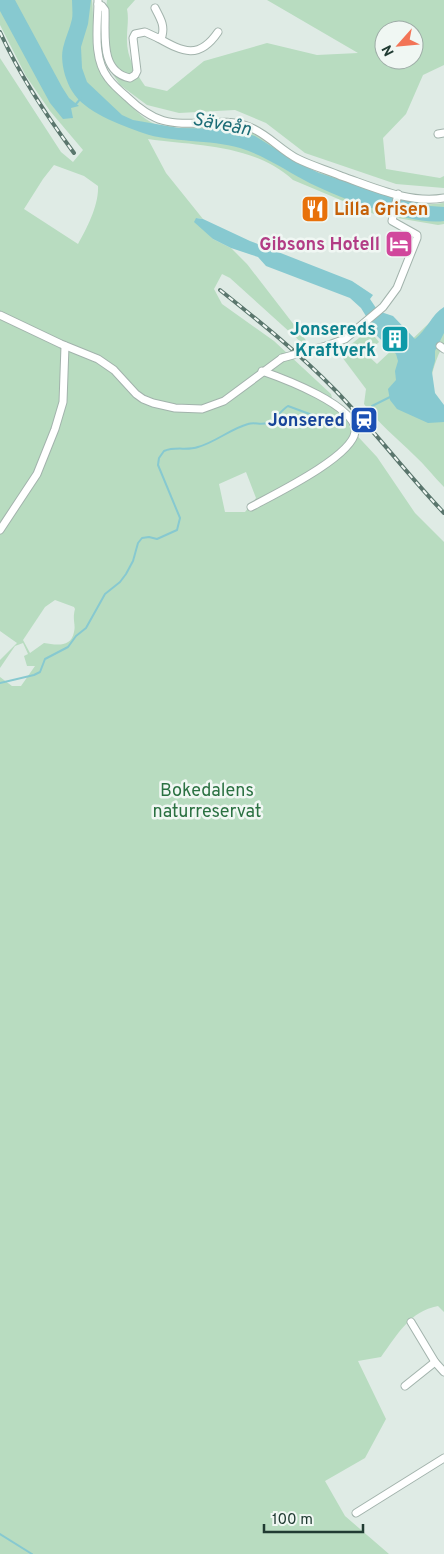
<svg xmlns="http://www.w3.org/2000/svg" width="444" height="1554" font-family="Overpass,sans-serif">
  <rect width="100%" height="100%" fill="#dfebe5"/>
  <g fill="#b8dcc0" fill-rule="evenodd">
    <path d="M0,0h92c2,16 0,33 2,49 3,25 30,51 48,67 29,26 77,0 110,15 17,8 31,24 47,33 11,7 26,10 39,14 33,12 70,31 106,25v21l-6,1 -64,-11 -81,-34c-40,-36 -95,-34 -145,-41l18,34 37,46 -7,-1 17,21 18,9 16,16 61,79 -5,1 -73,-66 -8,-4 -8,15 8,15 52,37 57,53 1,4 16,24 2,6 27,29 38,56 29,29v770l-6,-6c-28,5 -41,29 -57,51l-23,4 28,58 -21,39 -40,23 20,35 44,38h-389v-877l12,9h9l14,-20h-8l-3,-10 4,-2 -5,-11 -8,3 -15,22v-8l17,-17 -17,-12v-573l61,94 12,10 10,-12 -33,-39 -24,-35 -26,-51zM54,165l30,11 14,10c1,19 -11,42 -20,58l-54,-35 19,-30zM246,472l10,26 -11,14h-20l-6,-28zM55,600l19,7 1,2c-3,11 1,15 -1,23 -3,16 -18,13 -30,11l-14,10 -7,-13 22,-33z"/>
    <path d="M107,0h28l-8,9c2,10 0,18 0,28 -1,19 8,34 18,49l22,5 37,-30 63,-18 50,12 41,-2 -91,-53h177v65l-21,10 -17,39 -23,24 3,31 54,9 4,-2v12l-48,-4 -91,-31 -39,-30 -31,-13 -56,3 -32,-8 -27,-20 -10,-15 -7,-14v-22zM384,30h30v30h-30z"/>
    <path d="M444,311v34c-7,8 -17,40 -13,50 3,8 12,11 13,19 0,24 0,49 0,73 -10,-10 -19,-22 -30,-32 -17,-17 -35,-31 -50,-51l2,-15 -24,-32 2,-7 20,-16 6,-12 5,15 4,5 -13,12 11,10 16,-15 5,4 28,-27z"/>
  </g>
  <g fill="#87c9d0">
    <polygon points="0,0 15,0 62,87 69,98 79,106 71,108 73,118 63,119 50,103 0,11"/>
    <path d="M72,0h19l-3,24 -7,23 1,21 5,14 35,33 11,5 46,8 52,1 24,7 40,25 24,12 71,23 40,10 14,1v14c-32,5 -111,-25 -140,-41 -22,-12 -41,-25 -64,-32 -30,-9 -69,-5 -97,-15 -22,-8 -59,-21 -71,-42 -7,-11 -12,-30 -9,-43 2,-10 7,-19 9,-29 1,-6 0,-13 0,-19z"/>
    <path d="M196,218l7,1 47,22 102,40 21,14 -3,4 8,12 15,5 22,23c12,-9 16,-24 29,-32v26l-9,18v10l-3,11 3,21 9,12v17l-16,1 -31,-14 -7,-9 -2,-11 8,-9 -1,-9 3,-10 -2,-7 -21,-20 -6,-13 -8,-13 -11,-10 -84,-32 -8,-9 -27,-9 -18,-9 -19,-17z"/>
  </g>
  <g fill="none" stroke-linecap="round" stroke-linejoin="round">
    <g stroke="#87c9d0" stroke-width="2">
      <polyline points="76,104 81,98"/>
      <polyline points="372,406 390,397"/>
      <path d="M0,683l34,-8 6,-3 5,-13 23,-12 8,-11 10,-8 19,-34 15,-12 6,-8 7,-13 5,-18 4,-5 7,-1 8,2 20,-9 3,-12 -22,-53 1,-7 5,-7c12,-5 23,0 34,-4 18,-5 32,-18 50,-23 6,-2 13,1 19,-1 9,-3 13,-12 21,-17l35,13 20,-1"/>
      <polyline points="0,1534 32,1554"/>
    </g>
    <defs>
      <g id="minor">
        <path d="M98,0c0,25 -6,57 10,78 5,7 12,13 19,19 28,27 42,27 79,26 14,-1 28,-2 41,3 20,7 33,24 51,33 14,7 29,11 43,17 32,11 68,28 103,22"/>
        <path d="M98,4l4,2 3,4c1,24 -6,62 25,68l5,-3 2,-4 -4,-33 2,-4 10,-2 13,6 4,-2c3,-11 -2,-18 -7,-28"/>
        <path d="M158,38c25,14 41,22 60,-6"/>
        <polyline points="438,134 444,133"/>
        <polyline points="0,315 61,344 98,359 114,370 136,394 143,399 153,403 175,408 202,409 224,401 282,358"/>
        <polyline points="326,346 345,339 383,307 397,288 417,238 417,235 392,221 398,194"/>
        <polyline points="440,346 444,349"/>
        <path d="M251,507c22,-12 101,-50 104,-75 3,-26 -73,-54 -93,-61"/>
        <polyline points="0,530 37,474 55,429 63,402 65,346"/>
        <polyline points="411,1322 435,1362 444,1372"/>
        <polyline points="405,1386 435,1362"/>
        <polyline points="356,1513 444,1458"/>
      </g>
    </defs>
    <use href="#minor" stroke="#a2b3ac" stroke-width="9"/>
    <use href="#minor" stroke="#fff" stroke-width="7"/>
    <defs>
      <g id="rail">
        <path d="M0,32c20,44 46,83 74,121"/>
        <path d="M220,290c40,32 79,63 115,100 38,39 71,83 109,123"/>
      </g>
    </defs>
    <use href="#rail" stroke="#5a766d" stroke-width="4"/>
    <use href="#rail" stroke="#f0f7f3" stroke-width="2" stroke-dasharray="5.5" stroke-linecap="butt"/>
    <defs>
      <polyline id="minor-bridge" points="282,358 326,346"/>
    </defs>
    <use href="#minor-bridge" stroke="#a2b3ac" stroke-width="9" stroke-linecap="butt"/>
    <use href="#minor-bridge" stroke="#fff" stroke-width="7"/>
  </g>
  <defs>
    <symbol id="restaurant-square" viewBox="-11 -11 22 22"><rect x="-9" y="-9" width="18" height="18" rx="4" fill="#e8710a" stroke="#f0f7f3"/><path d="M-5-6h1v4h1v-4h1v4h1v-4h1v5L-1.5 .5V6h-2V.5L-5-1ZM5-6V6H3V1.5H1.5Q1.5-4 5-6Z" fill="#fff"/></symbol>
    <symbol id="hotel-square" viewBox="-11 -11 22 22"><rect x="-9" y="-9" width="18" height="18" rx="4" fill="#d1479c" stroke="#f0f7f3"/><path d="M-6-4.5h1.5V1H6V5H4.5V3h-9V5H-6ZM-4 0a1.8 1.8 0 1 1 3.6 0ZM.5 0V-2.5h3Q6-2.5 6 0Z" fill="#fff"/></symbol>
    <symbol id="building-square" viewBox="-11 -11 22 22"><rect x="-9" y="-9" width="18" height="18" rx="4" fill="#0f9aa8" stroke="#f0f7f3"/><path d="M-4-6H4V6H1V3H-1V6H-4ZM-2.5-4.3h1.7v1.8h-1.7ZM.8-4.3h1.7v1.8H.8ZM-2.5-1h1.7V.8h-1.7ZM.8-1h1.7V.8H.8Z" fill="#fff"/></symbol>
    <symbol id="station-square" viewBox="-11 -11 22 22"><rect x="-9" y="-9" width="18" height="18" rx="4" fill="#1a4fb4" stroke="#f0f7f3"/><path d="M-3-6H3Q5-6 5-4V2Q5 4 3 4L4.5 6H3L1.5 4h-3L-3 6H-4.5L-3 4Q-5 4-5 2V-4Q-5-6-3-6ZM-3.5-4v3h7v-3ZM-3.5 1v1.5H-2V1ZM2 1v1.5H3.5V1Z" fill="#fff"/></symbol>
  </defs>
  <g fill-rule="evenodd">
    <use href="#restaurant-square" x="299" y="193" width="32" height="32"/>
    <use href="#hotel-square" x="383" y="228" width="32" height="32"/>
    <use href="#building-square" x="379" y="323" width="32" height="32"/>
    <use href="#station-square" x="348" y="404" width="32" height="32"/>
  </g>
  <g text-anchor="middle" stroke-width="5" stroke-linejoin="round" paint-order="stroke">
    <g font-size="18" font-weight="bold" fill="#c56008" stroke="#f0f7f3" text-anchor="start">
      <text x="334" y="215">Lilla Grisen</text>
    </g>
    <g font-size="18" font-weight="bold" fill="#b23c85" stroke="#f0f7f3" text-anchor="end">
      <text x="380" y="250">Gibsons Hotell</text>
    </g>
    <g font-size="18" font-weight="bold" fill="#0d838f" stroke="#f0f7f3" text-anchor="end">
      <text x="376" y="335">Jonsereds<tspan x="376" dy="21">Kraftverk</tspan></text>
    </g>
    <g font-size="18" font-weight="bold" fill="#164399" stroke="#f0f7f3" text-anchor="end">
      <text x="345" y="426">Jonsered</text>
    </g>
    <g font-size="18" fill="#2b7142" stroke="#f0f7f3">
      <text x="207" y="796">Bokedalens<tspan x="207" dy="21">naturreservat</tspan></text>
    </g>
    <g font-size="19" font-style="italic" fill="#1b6c76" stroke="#f0f7f3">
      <text transform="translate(222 123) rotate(11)" y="7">Säveån</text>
    </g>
  </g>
  <g transform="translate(399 45) rotate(243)"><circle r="24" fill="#f0f7f3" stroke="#9daca6"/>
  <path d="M0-4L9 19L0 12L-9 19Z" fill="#f27456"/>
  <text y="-8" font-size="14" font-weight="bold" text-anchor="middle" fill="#203b32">N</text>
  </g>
  <path d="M264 1524v8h99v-8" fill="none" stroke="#203b32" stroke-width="2.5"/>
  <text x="272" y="1524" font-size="15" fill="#203b32" stroke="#f0f7f3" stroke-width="4" paint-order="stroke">100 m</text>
</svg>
